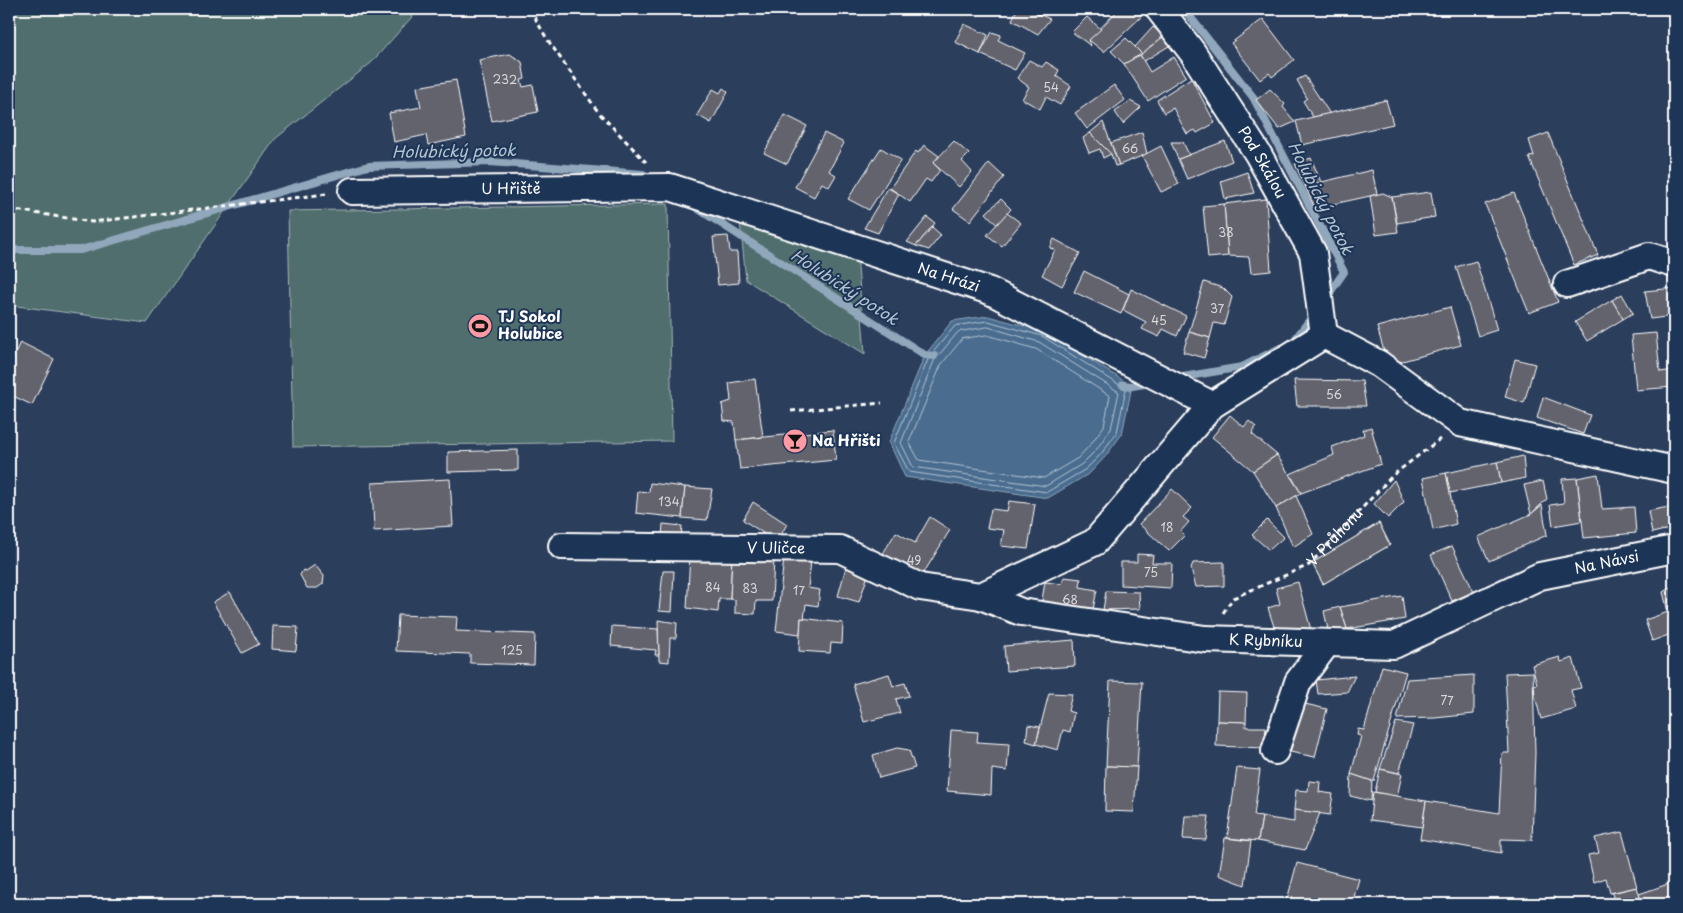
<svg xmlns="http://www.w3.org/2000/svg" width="1683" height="913" font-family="'Playpen Sans',sans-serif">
  <rect width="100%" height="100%" fill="#2b3e5c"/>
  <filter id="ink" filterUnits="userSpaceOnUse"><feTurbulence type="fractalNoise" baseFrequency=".02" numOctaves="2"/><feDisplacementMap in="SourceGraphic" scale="10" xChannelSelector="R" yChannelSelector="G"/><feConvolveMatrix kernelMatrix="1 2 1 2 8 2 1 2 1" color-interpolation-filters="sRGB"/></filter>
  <g filter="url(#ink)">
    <g fill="#4f6e6d" stroke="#a7b6b6">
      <polygon points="9,9 419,9 371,63 275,139 147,323 9,305"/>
      <polygon points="668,204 672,441 293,447 288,211"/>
      <polygon points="740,221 857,255 865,354 746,280"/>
    </g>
    <polygon fill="#486c8f" stroke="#91a7bc" points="988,316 1043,331 1132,386 1122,434 1105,457 1090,473 1048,498 905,477 889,442 925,355 952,321"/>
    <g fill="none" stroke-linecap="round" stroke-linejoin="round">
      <g stroke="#b6c4d2" stroke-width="1">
        <polygon points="988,321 1042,336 1126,389 1117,432 1101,454 1086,469 1047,492 909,472 894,443 929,357 955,326"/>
        <polygon points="988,327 1039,342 1119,392 1111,429 1096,450 1082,464 1046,486 913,467 901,443 934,361 958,332"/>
        <polygon points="987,335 1036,349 1110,396 1104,426 1090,445 1078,458 1044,478 919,460 909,442 941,365 962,339"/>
      </g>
      <g stroke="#91a7bc" stroke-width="8">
        <polyline points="1184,9 1253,97 1344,272 1326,298"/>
        <polyline points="692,205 925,355 934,356"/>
        <polyline points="9,250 81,250 368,166 490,162 643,174 651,179"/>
        <polyline points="1293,342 1315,313"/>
        <polyline points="1177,378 1242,367 1280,348"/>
        <polyline points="1123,385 1132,386 1151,383"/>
      </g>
    </g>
    <g fill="#64646e" stroke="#fff">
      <polygon points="1017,9 1027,9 1050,19 1038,34 1012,20"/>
      <polygon points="1027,9 1041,9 1039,14"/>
      <polygon points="1119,9 1134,9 1142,16 1104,52 1089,40"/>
      <polygon points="1087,17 1101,29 1089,40 1091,46 1072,32"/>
      <polygon points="1263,19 1294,60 1272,77 1269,73 1260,80 1231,43"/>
      <polygon points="964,24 988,35 980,54 955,42"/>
      <polygon points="1153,27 1164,36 1142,54 1135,47"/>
      <polygon points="992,32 1001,35 998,40 1025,53 1015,70 980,54"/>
      <polygon points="1164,36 1169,46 1144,61 1140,55"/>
      <polygon points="1126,38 1142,54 1124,64 1111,51"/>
      <polygon points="510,54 522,62 525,79 521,80 523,87 533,85 538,112 492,121 479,60"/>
      <polygon points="1140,55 1150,72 1174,57 1186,76 1148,101 1124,64"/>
      <polygon points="1029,60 1042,67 1046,62 1059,70 1056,76 1071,86 1060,105 1046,97 1040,109 1022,99 1029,87 1017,78"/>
      <polygon points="1305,76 1330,114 1313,117 1303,101 1307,98 1297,80"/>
      <polygon points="1191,78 1215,123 1197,133 1195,130 1187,134 1173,108 1164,113 1157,100"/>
      <polygon points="456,80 466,137 428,145 426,135 394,142 389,113 421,107 417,87"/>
      <polygon points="1114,85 1125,100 1087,129 1075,113"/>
      <polygon points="723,88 728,92 711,123 697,115 713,89 720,93"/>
      <polygon points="1270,89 1285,104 1283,107 1295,122 1279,129 1256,100"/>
      <polygon points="1386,100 1393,124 1302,145 1296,121"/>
      <polygon points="1130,101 1141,107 1123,124 1115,112"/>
      <polygon points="785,115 807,126 787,164 764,153"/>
      <polygon points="1103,122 1119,165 1115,166 1111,154 1090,133"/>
      <polygon points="1142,132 1147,154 1119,165 1111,143"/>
      <polygon points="824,133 844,143 829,171 836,175 829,187 822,183 814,197 795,187"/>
      <polygon points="1090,133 1111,154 1103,158 1100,149 1089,153 1083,138"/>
      <polygon points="1548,133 1598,255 1574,265 1529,157 1534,156 1529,140"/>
      <polygon points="954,141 969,154 962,161 972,172 959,187 933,163"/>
      <polygon points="1225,141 1232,161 1187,179 1178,159"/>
      <polygon points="1171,142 1183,142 1189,155 1178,159"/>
      <polygon points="924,145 939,156 933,163 940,170 931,182 926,179 910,202 890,188 916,151 918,153"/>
      <polygon points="1161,146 1179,184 1161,192 1142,156"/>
      <polygon points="881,148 901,160 869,210 848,199"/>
      <polygon points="1311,158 1321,182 1305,186 1295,164"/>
      <polygon points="989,163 1004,177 970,221 953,209"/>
      <polygon points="1372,170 1377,194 1370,196 1315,208 1305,186"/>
      <polygon points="1247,172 1254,193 1225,199 1221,181"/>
      <polygon points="888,188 899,194 878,233 864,228"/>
      <polygon points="1431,192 1435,217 1397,223 1392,197"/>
      <polygon points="1383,193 1392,197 1398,232 1376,235 1370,196"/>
      <polygon points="1514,193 1558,302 1529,313 1485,204"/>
      <polygon points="1001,199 1011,209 997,225 986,213"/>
      <polygon points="1266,199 1271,271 1251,273 1249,257 1228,256 1224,204"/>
      <polygon points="1224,204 1228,256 1208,258 1203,206"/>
      <polygon points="1007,213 1021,223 1002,246 987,235"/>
      <polygon points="927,217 935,223 932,227 916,246 907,242"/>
      <polygon points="932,227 941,235 929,250 916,246"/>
      <polygon points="728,236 730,252 737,252 739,283 718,285 713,237"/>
      <polygon points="1054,239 1080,253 1062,286 1042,275 1055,250 1050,248"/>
      <polygon points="1476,261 1497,330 1478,336 1456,267"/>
      <polygon points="1084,271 1129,294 1121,314 1074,292"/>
      <polygon points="1204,282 1223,288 1232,297 1224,325 1214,323 1210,338 1189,332"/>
      <polygon points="1674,288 1674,316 1650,319 1645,291"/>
      <polygon points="1131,289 1186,316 1177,336 1163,329 1159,337 1142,329 1146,322 1123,310"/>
      <polygon points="1622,294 1633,313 1623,319 1612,300"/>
      <polygon points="1612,300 1623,319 1587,341 1575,322"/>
      <polygon points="1450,307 1461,345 1388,365 1377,327"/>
      <polygon points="1189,332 1210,338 1204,358 1183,352"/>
      <polygon points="1656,333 1660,372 1674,370 1674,387 1636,390 1631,335"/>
      <polygon points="20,342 54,359 32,405 9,394 9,367"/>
      <polygon points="1515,359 1535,364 1524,403 1505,397"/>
      <polygon points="755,379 763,437 736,440 734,422 724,421 722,404 731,401 729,383"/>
      <polygon points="1294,380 1362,381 1366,406 1297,406"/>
      <polygon points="1543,397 1590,415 1583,434 1537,418"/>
      <polygon points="1230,415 1244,427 1249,421 1256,427 1252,434 1277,455 1253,471 1212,437"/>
      <polygon points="1371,427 1381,464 1301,493 1290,474 1334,455 1332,447 1364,435 1363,430"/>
      <polygon points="833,430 836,460 740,469 736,440"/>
      <polygon points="518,450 518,470 448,472 448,452"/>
      <polygon points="1277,455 1301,493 1276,508 1253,471"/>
      <polygon points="1523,456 1525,478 1501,483 1497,462"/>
      <polygon points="1497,462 1501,483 1450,493 1446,473"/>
      <polygon points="1446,473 1456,524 1433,530 1423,478"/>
      <polygon points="1598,474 1602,509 1634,507 1636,533 1584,538 1577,478"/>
      <polygon points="1577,478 1582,521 1553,526 1550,505 1564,503 1562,479"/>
      <polygon points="450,479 453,526 374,531 372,483"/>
      <polygon points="1394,480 1404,502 1388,518 1374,504"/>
      <polygon points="1543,481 1547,499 1531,514 1524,485"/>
      <polygon points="650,483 685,487 682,518 636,513 638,491 649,492"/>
      <polygon points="685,487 712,489 707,520 682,518"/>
      <polygon points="1172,489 1192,508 1183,517 1189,522 1181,531 1185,535 1169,551 1139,524"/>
      <polygon points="1296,496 1313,534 1293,547 1276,508"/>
      <polygon points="1009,501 1035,504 1028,549 1001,546 1004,530 987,528 991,509 1007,511"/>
      <polygon points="753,502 787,524 777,542 743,520"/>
      <polygon points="1542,505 1547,535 1489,561 1478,537 1531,514"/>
      <polygon points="1674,506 1674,528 1652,533 1648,511"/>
      <polygon points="930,517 950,530 920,579 879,560 896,532 915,543"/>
      <polygon points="1267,520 1284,537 1269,550 1252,535"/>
      <polygon points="1379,523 1390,545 1323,584 1312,563"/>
      <polygon points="1379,523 1390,545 1323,584 1312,563"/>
      <polygon points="663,524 682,526 681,538 662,536"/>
      <polygon points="1452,546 1474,592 1452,601 1431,555"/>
      <polygon points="1137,554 1153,555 1152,563 1172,563 1171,588 1121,585 1121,562 1137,562"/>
      <polygon points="690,555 732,556 730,599 719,599 718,612 687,608"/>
      <polygon points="732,556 774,558 772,601 756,601 755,614 735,613 735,600 730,599"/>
      <polygon points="784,558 811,561 808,588 820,590 818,606 806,604 804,619 801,618 800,634 776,631"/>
      <polygon points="1224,562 1224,586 1196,587 1191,568 1193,563"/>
      <polygon points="315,565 324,576 323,584 317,588 307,588 300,575 303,570 306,571"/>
      <polygon points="846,567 868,575 859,602 838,596"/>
      <polygon points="663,571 674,571 672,612 659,611"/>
      <polygon points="1064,577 1081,579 1080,587 1097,590 1092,614 1041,606 1045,582 1062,584"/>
      <polygon points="1298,582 1311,630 1276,633 1268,608 1280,604 1276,588"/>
      <polygon points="1674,585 1674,633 1652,641 1645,620 1668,612 1663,592"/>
      <polygon points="1106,591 1139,592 1140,609 1103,610"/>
      <polygon points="230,592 259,644 242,653 213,602"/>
      <polygon points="1402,596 1405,619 1347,629 1340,607"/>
      <polygon points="1340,607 1347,629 1328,630 1324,611"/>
      <polygon points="398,615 457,617 456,631 535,634 534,665 470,663 470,654 396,651"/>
      <polygon points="801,618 843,623 842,644 831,643 830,653 799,651"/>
      <polygon points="658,620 677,623 676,638 670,638 669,662 659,661"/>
      <polygon points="273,626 298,627 296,651 272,649"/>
      <polygon points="612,626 658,629 659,655 655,655 656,650 611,646"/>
      <polygon points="1074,640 1075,666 1006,671 1004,646"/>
      <polygon points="1560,657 1561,662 1573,658 1581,688 1571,690 1576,709 1541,719 1535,696 1534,685 1537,684 1532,665"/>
      <polygon points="1382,666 1406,672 1374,781 1372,781 1351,774 1361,736 1357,735 1358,729 1364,730"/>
      <polygon points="1533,672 1535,753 1532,840 1501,839 1501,853 1420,839 1426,801 1499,813 1502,753 1509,753 1505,673"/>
      <polygon points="889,674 893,686 905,683 909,696 896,699 900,713 864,722 853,684"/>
      <polygon points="1474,675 1474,714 1435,718 1397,719 1407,679"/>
      <polygon points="1355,676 1347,692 1318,694 1316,680"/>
      <polygon points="1110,681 1142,682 1137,767 1106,766"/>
      <polygon points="1218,692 1247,693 1246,722 1217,721"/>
      <polygon points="1049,693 1072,694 1068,711 1074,713 1070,732 1063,730 1058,750 1036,744"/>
      <polygon points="1305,704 1327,709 1315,757 1290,752"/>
      <polygon points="1217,721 1246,722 1246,727 1266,727 1264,748 1216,746"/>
      <polygon points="1396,722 1413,725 1399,773 1380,769"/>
      <polygon points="1028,725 1040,727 1036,744 1026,741"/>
      <polygon points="951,730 978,732 977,742 1009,744 1007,771 992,769 991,795 947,791"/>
      <polygon points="897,748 909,750 915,768 879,778 873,755"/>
      <polygon points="1106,766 1137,767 1134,812 1105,811"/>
      <polygon points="1237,768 1260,770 1254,816 1262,817 1258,841 1227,838"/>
      <polygon points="1380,769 1402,774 1397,797 1375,792"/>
      <polygon points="1351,774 1372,781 1371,801 1350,796"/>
      <polygon points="1309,781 1320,782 1319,792 1333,794 1330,815 1294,810 1296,790 1308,791"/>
      <polygon points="1373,792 1426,801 1422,827 1370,820"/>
      <polygon points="1294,810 1320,813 1305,850 1258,841 1262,817 1294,822"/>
      <polygon points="1185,816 1209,816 1206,840 1183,839"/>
      <polygon points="1622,832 1637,887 1610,893 1606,878 1594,882 1588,855 1599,853 1595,838"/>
      <polygon points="1225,838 1251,841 1245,885 1219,875"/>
      <polygon points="1297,863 1359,879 1352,904 1303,904 1287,900"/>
      <polygon points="1674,882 1674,904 1642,904 1639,894"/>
      <polygon points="1637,887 1642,904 1615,904 1612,893"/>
      <polygon points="1555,897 1557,904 1524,904"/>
    </g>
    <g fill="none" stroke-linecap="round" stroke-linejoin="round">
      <defs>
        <g id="street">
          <path id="s2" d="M1159,9l34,44 65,101 55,99 11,82"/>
          <path id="s3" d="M352,191l318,-4 320,104 222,114"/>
          <polyline points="1567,284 1649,256 1674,264"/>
          <polyline points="1324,335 1379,364 1460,423 1674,470"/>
          <path id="s4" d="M562,546l278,3 80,38 61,9 40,16 184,27 189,6 146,-69 134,-27"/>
          <polyline points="981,596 1095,542 1212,405 1324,335"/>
          <polyline points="1275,751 1298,682 1327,643"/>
        </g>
      </defs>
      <use href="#street" stroke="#fff" stroke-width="30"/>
      <g stroke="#fff" stroke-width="3" stroke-dasharray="5 4" stroke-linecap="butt">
        <polyline points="530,9 547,39 599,113 646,162"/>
        <polyline points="9,209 92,222 326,194"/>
        <polyline points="791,411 882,403"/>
        <path id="s1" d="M1223,613l10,-15 76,-33 84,-90 47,-36"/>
      </g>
      <use href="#street" stroke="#1d3557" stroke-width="26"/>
    </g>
  </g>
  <defs>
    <symbol id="stadium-disc" viewBox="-11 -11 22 22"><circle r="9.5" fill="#ff9aa2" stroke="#1d3557"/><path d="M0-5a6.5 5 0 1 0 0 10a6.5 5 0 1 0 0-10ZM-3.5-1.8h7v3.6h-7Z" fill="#111"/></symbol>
    <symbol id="bar-disc" viewBox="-11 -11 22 22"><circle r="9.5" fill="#ff9aa2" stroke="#1d3557"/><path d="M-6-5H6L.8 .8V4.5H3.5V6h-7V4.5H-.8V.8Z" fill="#111"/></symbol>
  </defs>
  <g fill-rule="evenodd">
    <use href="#stadium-disc" x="466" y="312" width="28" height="28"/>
    <use href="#bar-disc" x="781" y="427" width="28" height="28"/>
  </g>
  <g text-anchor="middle" stroke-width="4" stroke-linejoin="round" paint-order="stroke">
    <g font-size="12" fill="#d8d8db">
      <text x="505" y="84">232</text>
      <text x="1051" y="92">54</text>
      <text x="1130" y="153">66</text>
      <text x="1226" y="237">38</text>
      <text x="1217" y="313">37</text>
      <text x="1159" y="325">45</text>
      <text x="1334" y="399">56</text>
      <text x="669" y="506">134</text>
      <text x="1167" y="532">18</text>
      <text x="914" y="565">49</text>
      <text x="1151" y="577">75</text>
      <text x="713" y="592">84</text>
      <text x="750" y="593">83</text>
      <text x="799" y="595">17</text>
      <text x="1070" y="604">68</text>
      <text x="512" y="655">125</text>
      <text x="1447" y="705">77</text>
    </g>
    <g font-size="15" fill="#fff" stroke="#1d3557">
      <text dy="5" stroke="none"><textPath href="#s2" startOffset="185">Pod Skálou</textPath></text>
      <text dy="5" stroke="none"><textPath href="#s3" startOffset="159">U Hřiště</textPath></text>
      <text dy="5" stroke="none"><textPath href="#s3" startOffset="611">Na Hrázi</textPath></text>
      <text dy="5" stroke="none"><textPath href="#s1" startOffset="139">V Průhonu</textPath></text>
      <text dy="5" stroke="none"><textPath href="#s4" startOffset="214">V Uličce</textPath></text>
      <text dy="5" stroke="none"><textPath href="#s4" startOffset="1076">Na Návsi</textPath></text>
      <text dy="5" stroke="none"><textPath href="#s4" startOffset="718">K Rybníku</textPath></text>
    </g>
    <g font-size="15" font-weight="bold" fill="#fff" stroke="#1d3557" text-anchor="start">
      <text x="498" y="322">TJ Sokol<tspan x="498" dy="17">Holubice</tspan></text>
      <text x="812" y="446">Na Hřišti</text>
    </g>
    <g font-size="16" font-style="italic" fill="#b6c4d2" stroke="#1d3557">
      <text transform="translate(454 151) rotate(-1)" y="6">Holubický potok</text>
      <text transform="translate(1321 198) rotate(63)" y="6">Holubický potok</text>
      <text transform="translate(845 287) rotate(33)" y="6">Holubický potok</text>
    </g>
  </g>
  <rect width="1683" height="913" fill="none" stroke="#1d3557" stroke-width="30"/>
  <rect x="15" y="15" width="1653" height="883" fill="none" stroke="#fff" stroke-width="2" filter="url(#ink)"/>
</svg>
